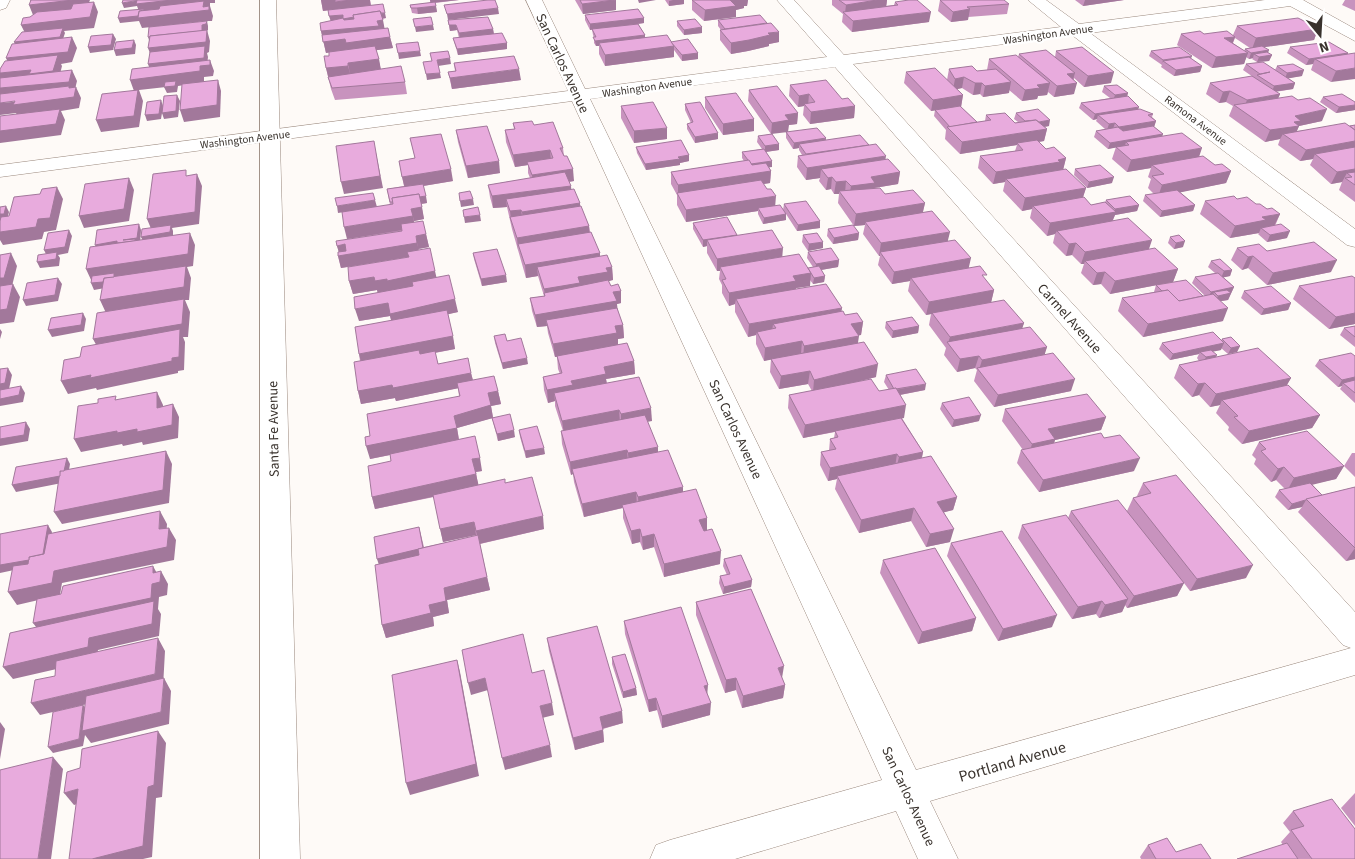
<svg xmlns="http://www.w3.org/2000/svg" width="1355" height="859" font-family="'Source Sans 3',sans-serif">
  <rect width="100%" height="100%" fill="#fefaf7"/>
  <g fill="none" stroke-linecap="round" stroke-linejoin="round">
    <defs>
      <g id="minor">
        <polygon points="0,0 10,0 6,8 0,10"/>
        <path d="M526,0h16l43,89 242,-32 -50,-57h17l50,55 217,-28 -33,-27h18l33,24 186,-24h38l52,29v12l-65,-35 -200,27 265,196v18l-8,-2 -275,-210 -219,29 502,548v63l-425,126 28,58h-40l-22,-48 -161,48h-85l6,-14 14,-5 212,-60 -310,-679 -572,76v-12l568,-74zM835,67l508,578 8,3 -435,122 -326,-671z"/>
      </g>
      <polygon id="tertiary" points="260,0 276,0 300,859 260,859"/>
    </defs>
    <use href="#minor" stroke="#9a887d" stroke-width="1"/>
    <use href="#tertiary" stroke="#9a887d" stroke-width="1"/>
    <use href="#minor" fill="#fff" fill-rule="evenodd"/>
    <use href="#tertiary" fill="#fff" fill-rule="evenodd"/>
  </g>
  <g fill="#c893be" fill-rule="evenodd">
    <polygon points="321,0 370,0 371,5 386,18 382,19 384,28 390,37 393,48 376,50 381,70 405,82 407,94 335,100 331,89 326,68 329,56 329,52 326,53 321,31 331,21 337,9 323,11"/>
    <polygon points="430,0 459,0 435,3 437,12 418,14 412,13 410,5 430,3"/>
    <polygon points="575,0 616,0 616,10 583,14"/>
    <polygon points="665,0 684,0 684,4 669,6"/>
    <polygon points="692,0 748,0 747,6 744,6 744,8 736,10 736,17 704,21 692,10"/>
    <polygon points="832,0 887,0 886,6 894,5 895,2 929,22 852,32 842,22 843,14 832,5"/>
    <polygon points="940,0 1009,4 1007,14 968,17 968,20 951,22 938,11"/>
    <polygon points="1075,0 1124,0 1083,6"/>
    <polygon points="1345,0 1355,0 1355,11 1342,5"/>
    <polygon points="585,15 644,18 644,23 638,24 645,35 645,38 671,43 698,53 698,59 682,61 674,50 674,57 605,66 599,54 599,46 596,46 594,43 594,37 593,35 592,29 590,30 585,20"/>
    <polygon points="448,20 493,29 494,34 507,43 507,49 458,55 453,38 459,38 457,30 450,31"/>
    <polygon points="718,20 779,42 769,44 769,46 748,51 731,54 720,40 720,30 721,30 718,26"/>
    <polygon points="677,21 702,33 684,35 677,26"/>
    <path d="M1304,21l10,2 -2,3 6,3 -4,11 -50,7 4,6 4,2 -3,6 -12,1 -5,-3 1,-1 -4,1 -3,-2 -2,7 -32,4 -35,-23 4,-11 52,1 4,-9zM1235,38l15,10 -5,1 -1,2 -11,-8z"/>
    <polygon points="1290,47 1348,53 1331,82 1311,70 1313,64 1306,65 1287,53"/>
    <polygon points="1056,51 1111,83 1084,87 1074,78 1074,94 1054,97 1048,92 1047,95 1038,96 1037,99 1022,101 1009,90 1009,93 983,97 980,94 973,95 962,88 957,89 963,95 961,107 977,122 985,121 986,115 1015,123 1018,122 1014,119 1016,113 1049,126 1044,127 1047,129 1044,141 1038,142 1046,149 1066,158 1063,170 1086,188 1083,197 1091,205 1105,202 1106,200 1139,205 1137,211 1115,215 1113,220 1149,249 1178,269 1173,282 1110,294 1101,284 1093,285 1081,273 1084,264 1081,264 1072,255 1066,256 1053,243 1055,234 1047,236 1030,218 1032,209 1022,211 1003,191 1005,182 993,184 978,168 980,156 1015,151 1017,145 960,154 945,139 946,130 934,116 935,110 931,111 904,83 906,72 947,80 949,69 977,71 987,70 989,59 1018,57 1019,54 1055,57"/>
    <polygon points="1151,51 1191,59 1202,66 1200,72 1174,76 1161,67 1162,65 1149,56"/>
    <polygon points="454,63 521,80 452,89 448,72 455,71"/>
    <polygon points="1246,64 1275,70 1277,66 1302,76 1288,78 1295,83 1293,89 1275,92 1280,94 1278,98 1322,121 1299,126 1297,131 1355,125 1355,202 1339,190 1342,182 1331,184 1310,165 1313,159 1300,161 1278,145 1280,139 1265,142 1229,116 1233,106 1226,102 1219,103 1206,94 1210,83 1256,79 1243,70"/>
    <polygon points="790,85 842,99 855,106 854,118 810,124 803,115 804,106 798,107 789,96"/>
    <polygon points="1104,86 1128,93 1127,96 1138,109 1153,114 1152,117 1156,121 1154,127 1163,134 1162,136 1215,165 1231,171 1226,183 1180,192 1195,205 1193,211 1160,217 1143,201 1145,195 1154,194 1148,188 1151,179 1148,177 1151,168 1127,172 1112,159 1116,147 1108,149 1094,137 1096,131 1105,129 1096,121 1097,119 1093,120 1079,108 1081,103 1110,98 1102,92"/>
    <polygon points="749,90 798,113 797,124 789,125 772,134 779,150 766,152 772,167 769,167 771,171 770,183 763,184 775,206 783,210 784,204 820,221 820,228 797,231 786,214 786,220 763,224 758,214 758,211 686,222 677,205 677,195 671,184 671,172 744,161 742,158 742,152 762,149 757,142 758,136 771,134 748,101"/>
    <polygon points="705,97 754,119 754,131 723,135 705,108"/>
    <polygon points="1323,97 1355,102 1355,110 1336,113 1320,102"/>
    <polygon points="685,104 718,139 695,143 687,129 687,124 691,123 685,110"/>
    <polygon points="621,106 667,139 634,143 621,118"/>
    <polygon points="513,123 563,148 564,156 574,181 569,182 571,189 580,203 580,207 589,226 590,232 600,256 612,267 613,280 608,280 611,286 621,291 621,303 617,304 617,310 623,325 624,338 618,339 618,345 634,361 635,374 606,379 607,383 652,421 647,421 658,452 683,492 707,518 707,531 720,564 664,577 654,547 643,550 640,542 632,544 623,518 623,508 584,517 574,482 573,474 571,475 562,444 561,431 563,431 555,406 555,401 548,403 544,390 543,377 560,374 558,369 557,357 555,357 548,333 547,326 537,327 532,311 530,298 544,296 538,276 526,278 512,229 507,207 493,208 490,197 488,185 530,178 528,173 528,165 515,167 506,142 505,130 514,129"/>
    <polygon points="456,130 500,173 468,178 458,142"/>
    <polygon points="786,132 826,138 826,140 869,145 885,159 900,172 898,184 874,188 885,194 925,203 923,212 948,241 969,268 985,280 994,290 991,302 1024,323 1022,328 1047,347 1044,354 1071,391 994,407 974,381 977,370 975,368 957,372 944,355 946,348 929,325 931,314 926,315 908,291 910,281 892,284 878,265 880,256 879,256 863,234 865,225 854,226 838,203 839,194 834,194 831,189 826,190 819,181 820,178 806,180 797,167 798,156 802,155 799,150 799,148 793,149 786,138"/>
    <polygon points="410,138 453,181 423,186 427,203 421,204 424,219 414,221 414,222 426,234 429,247 418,249 419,250 458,312 448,314 455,349 435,353 438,364 471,373 473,380 498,391 501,404 491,406 493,417 515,437 498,441 492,418 457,428 459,439 482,471 476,472 478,485 506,483 544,529 480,544 490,590 447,600 449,613 433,617 434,626 386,638 382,625 379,564 419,527 424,547 477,536 476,535 443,542 434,497 375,509 372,497 391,461 390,455 370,459 370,436 459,396 458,388 396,401 395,398 361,404 358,391 360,361 359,354 391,320 390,316 359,321 378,293 377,290 353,294 349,281 409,257 341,268 338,256 339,252 337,246 402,231 347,239 390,205 387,189 404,186 399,161 415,158"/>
    <polygon points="636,147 689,155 689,161 680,163 680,165 646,170 637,153"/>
    <polygon points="1075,169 1112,183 1087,188 1074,175"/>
    <polygon points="1237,199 1256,204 1280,214 1275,226 1287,238 1267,242 1258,234 1259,233 1230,238 1200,214 1205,201"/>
    <polygon points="693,223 737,235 737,236 808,268 813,267 807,258 808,252 839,260 838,267 821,270 825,276 824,282 813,284 810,280 810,286 796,288 796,289 842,308 841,311 845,315 863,322 861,335 858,335 858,343 876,377 852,383 879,391 889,390 884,382 886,375 925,390 900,395 904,418 902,418 923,452 922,458 957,497 953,510 944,512 950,542 926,547 911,521 859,533 835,489 837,479 828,481 820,465 821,452 829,451 830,439 834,438 835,432 803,438 788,408 789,395 812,391 808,384 779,389 770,372 771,359 764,361 756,344 756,335 748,337 735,312 735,304 729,306 722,293 722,285 719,279 720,271 717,271 707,253 707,246 703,247 693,229"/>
    <polygon points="828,229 859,233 858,240 833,244 827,236"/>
    <polygon points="803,235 823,248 808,251 802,242"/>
    <polygon points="1170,237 1183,247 1174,249 1168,243"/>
    <polygon points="1237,248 1267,251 1331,272 1267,285 1248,268 1242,270 1231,260"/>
    <polygon points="473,253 507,282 482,286 474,259"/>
    <polygon points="1211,261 1232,270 1230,276 1223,277 1234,287 1228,300 1221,301 1223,321 1143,337 1118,311 1122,298 1154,292 1156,285 1203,296 1205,296 1192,283 1195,277 1215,273 1208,267"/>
    <polygon points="1355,278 1355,324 1329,329 1293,299 1299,286"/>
    <polygon points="1244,291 1291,303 1288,310 1261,315 1241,298"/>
    <polygon points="886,322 919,326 918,333 892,338 885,328"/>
    <polygon points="1355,326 1355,347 1340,335 1344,328"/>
    <polygon points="494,336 507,341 528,364 503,369 495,343"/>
    <polygon points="1222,339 1240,346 1237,352 1228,354 1221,348 1221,350 1213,351 1216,357 1291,378 1286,386 1320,415 1312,428 1242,444 1228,430 1229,427 1216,413 1220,405 1210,407 1199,395 1192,397 1174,378 1179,365 1199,361 1197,358 1199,354 1170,360 1159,349 1162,343 1221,340"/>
    <polygon points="1355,356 1355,403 1340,389 1342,386 1338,387 1315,366 1319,360"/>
    <polygon points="942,403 979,421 952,427 940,409"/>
    <polygon points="1005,409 1106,417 1101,430 1055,440 1054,443 1134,471 1039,492 1017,463 1021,450 1023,450 1002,421"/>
    <polygon points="519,430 545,454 526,458 520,437"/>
    <polygon points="1259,442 1344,466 1352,453 1355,453 1355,477 1344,466 1336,479 1312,484 1322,495 1355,487 1355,559 1346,561 1298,512 1302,507 1288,510 1275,497 1279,490 1285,489 1276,480 1271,482 1254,464 1256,459 1252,455"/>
    <polygon points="1143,483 1246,578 1190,591 1184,583 1177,596 1127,608 1125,605 1122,612 1099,618 1096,614 1072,619 1018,538 1022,525 1068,518 1071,511 1127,511 1133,498 1138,496 1137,496"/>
    <polygon points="951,543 1052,627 998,641 947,556"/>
    <polygon points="724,559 752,580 751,587 723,594 719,583 720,576 727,575 723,566"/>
    <polygon points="883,560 976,618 972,631 918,644 880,573"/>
    <polygon points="696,602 782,678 785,685 783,698 742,708 736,690 725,693 696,615"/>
    <polygon points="624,621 708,695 710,715 662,728 657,710 649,712 625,634"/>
    <polygon points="547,638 623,723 603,729 604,742 575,750 549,651"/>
    <polygon points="612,657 636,688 637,695 623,698 612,664"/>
    <polygon points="1355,793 1355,826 1341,808"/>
    <polygon points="1293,811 1355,859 1237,859 1283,845 1281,842 1290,832 1283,823"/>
    <polygon points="1148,845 1176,852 1211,859 1141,859 1140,857"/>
  </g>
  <g fill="#a2789b">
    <polygon points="30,0 90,0 88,5 81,10 33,15 29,5 32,4"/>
    <polygon points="141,0 215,0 215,3 210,3 210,6 213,16 212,21 207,21 208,26 208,30 150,43 148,37 202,25 207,21 142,28 139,21 120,23 118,18 140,14 137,6 124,8 122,3"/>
    <polygon points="321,0 370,0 371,8 337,9 323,11"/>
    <polygon points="430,0 459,0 431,3"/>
    <polygon points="616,0 616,10 583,14 582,4"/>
    <polygon points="638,0 656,0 639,3"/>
    <polygon points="673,0 684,0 684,4 669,6 669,1"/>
    <polygon points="730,0 748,0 747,6 744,6 744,8 736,10 736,17 704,21 705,10"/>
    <polygon points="877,0 887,0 886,9 845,13 846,5"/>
    <polygon points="1085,0 1124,0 1083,6"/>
    <polygon points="94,2 98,12 94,28 64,31 65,33 62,42 17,47 14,42 26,35 21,25"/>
    <polygon points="436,6 437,12 418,14 417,8"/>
    <polygon points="498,8 499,14 448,20 447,14"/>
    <polygon points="970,9 968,20 951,22 953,12"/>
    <polygon points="931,12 929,22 852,32 853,21"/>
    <polygon points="385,13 386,18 364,21 331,22 329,16 343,15"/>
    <polygon points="644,18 644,23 590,30 590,24"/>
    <polygon points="383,20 385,31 390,37 393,48 348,54 347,50 326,53 321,31"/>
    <polygon points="1309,23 1314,23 1310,30 1318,29 1314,40 1252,49 1256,38"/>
    <polygon points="433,25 434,30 416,32 415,27"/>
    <polygon points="449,25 456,25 457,30 450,31"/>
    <polygon points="702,27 702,33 684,35 684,30"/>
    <polygon points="493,29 494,35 460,39 459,33"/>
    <polygon points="207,30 210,41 209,52 207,53 208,57 207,65 210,60 214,71 213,76 204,77 204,82 178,86 177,92 167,93 164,87 175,86 139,90 143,101 139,127 101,132 96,120 134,91 130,80 152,75 148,64 152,59 148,48"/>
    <polygon points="779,32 779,42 769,44 769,46 748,51 731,54 731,43 768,33"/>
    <polygon points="113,34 116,39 113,50 90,53 88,47"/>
    <polygon points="645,35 645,40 599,43 599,46 596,46 595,41"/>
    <polygon points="72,37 77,48 72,62 61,64 62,66 58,82 0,79 0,73 55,64 11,69 6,58"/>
    <polygon points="1235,37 1231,47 1224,38"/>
    <polygon points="134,40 136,45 135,54 116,56 114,50"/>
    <polygon points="507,43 507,49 458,55 457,49"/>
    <polygon points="674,46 674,57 605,66 605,55"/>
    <polygon points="1269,50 1267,56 1272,55 1269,61 1257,62 1259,57 1254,54 1253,58 1249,59 1251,53"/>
    <polygon points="420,51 421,56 399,59 398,53"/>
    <polygon points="698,53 698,59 682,61 682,55"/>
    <polygon points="1248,53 1244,64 1212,68 1216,57"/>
    <polygon points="1348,53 1346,59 1315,59 1313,64 1306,65 1309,59"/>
    <polygon points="1192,56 1190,61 1163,61 1161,65 1163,60"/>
    <polygon points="450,58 451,64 438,66 437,60"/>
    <polygon points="379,59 381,70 350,74 348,63"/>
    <polygon points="348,66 351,77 329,80 326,68"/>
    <polygon points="1202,66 1200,72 1174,76 1176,70"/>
    <polygon points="1355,68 1355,79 1331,82 1336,71"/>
    <polygon points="519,69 521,80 452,89 450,78"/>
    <polygon points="72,70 77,81 74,93 76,87 81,98 79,108 61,111 65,120 61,135 0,143 0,131 18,117 16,113 0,115 0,103 72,97 0,100 0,88"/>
    <polygon points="1304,70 1302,76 1285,79 1287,73"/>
    <polygon points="1114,72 1111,83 1084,87 1088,76"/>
    <polygon points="440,73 441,78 427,80 426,74"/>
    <polygon points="1075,73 1072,83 1077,83 1074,94 1054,97 1057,86 1067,74"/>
    <polygon points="964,77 962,88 953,90 955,79"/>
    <polygon points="218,80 221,91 220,117 184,122 180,110"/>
    <polygon points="1011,82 1009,93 983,97 985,86"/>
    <polygon points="975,83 982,83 980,94 973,95"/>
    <polygon points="1050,83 1047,95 1038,96 1037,99 1022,101 1025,90 1037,85"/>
    <polygon points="1295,83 1293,89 1272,92 1274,86"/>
    <polygon points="1230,91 1226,102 1219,103 1223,92"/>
    <polygon points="1128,93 1126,99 1113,101 1115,95"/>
    <polygon points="809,94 808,106 804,104 804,106 798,107 799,96"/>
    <polygon points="1280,94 1275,106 1243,111 1247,100"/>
    <polygon points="177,95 180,101 178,117 164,119 162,113 161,119 147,121 145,115 161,100 163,106"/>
    <polygon points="963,95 961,107 931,111 933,100"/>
    <polygon points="1355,105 1355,110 1336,113 1339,107"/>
    <polygon points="855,106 854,118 810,124 811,112"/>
    <polygon points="1139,107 1137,113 1098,115 1097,119 1093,120 1095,114"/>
    <polygon points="1327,109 1322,121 1299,126 1294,137 1283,134 1280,139 1265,142 1270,130 1295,116"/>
    <polygon points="798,113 797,124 789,125 788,132 771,134 772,123 785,115"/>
    <polygon points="754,119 754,131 723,135 723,124"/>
    <polygon points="1050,120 1049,126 1027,130 1028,124"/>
    <polygon points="1156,121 1154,127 1117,133 1119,127"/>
    <polygon points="1115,123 1113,129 1107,130 1109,124"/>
    <polygon points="667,128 667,139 634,143 634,131"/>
    <polygon points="1047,129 1044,141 1019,145 1017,143 1017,145 960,154 962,142"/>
    <polygon points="718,133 718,139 695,143 695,137"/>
    <polygon points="1163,134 1161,140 1126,142 1125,146 1108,149 1110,143"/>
    <polygon points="826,138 825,144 799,144 799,148 793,149 794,143"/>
    <polygon points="1355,141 1355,152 1315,154 1313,159 1300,161 1306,150"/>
    <polygon points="779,144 779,150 765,152 765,146"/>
    <polygon points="1202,148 1198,160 1152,165 1151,168 1127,172 1131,160"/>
    <polygon points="550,150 551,162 527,162 528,165 515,167 513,155"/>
    <polygon points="376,153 383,188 344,194 341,182"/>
    <polygon points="689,155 689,161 680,163 680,165 646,170 645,164"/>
    <polygon points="886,156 884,168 821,169 820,178 806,180 807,168"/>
    <polygon points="1066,158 1063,170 1006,179 1005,182 993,184 996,172"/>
    <polygon points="499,161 500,173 468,178 466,166"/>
    <polygon points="772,161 772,167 750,170 750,164"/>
    <polygon points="451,169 453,181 405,189 402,177"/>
    <polygon points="573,169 574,181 533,187 532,175"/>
    <polygon points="1355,169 1355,179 1347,173 1342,182 1331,184 1337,172"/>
    <polygon points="771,171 770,183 679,197 678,195 678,185"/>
    <polygon points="1231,171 1226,183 1158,197 1162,185"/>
    <polygon points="900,172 898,184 874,188 849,198 851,186 871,177"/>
    <polygon points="197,174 202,186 199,224 172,228 173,231 173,239 144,243 141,237 152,231 147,219"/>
    <polygon points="832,177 831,189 826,190 828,178"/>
    <polygon points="1114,177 1112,183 1087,188 1089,182"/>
    <polygon points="129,178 134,190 129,221 84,228 79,216"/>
    <polygon points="846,181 845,193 839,191 839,194 834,194 836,182"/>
    <polygon points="571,186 572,198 506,199 507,207 493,208 492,196"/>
    <polygon points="57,187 63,199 56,230 44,232 42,239 3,245 0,240 0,232 38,219"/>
    <polygon points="1086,188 1082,200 1033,206 1032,209 1022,211 1025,198"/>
    <polygon points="426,196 427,203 394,208 393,202"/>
    <polygon points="776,196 775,208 758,208 758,211 686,222 686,210"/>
    <polygon points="473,199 474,205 461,207 460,201"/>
    <polygon points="375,200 377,207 338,213 337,206"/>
    <polygon points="580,203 581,216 524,224 522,212"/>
    <polygon points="925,203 922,215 865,222 865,225 854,226 856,214"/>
    <polygon points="1139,205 1137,211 1115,215 1111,224 1057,231 1055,234 1047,236 1050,223 1114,212 1115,209"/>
    <polygon points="1195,205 1193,211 1160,217 1162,211"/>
    <polygon points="6,206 9,212 7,220 0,221 0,214"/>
    <polygon points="422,207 424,219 414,221 411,209"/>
    <polygon points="521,210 523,222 511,220 510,211"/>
    <polygon points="786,214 786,220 763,224 764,218"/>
    <polygon points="1280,214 1274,226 1261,228 1259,233 1230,238 1235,226 1262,217"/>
    <polygon points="480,215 481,221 465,223 464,217"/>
    <polygon points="413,216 415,228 347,239 344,227"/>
    <polygon points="820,221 820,228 797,231 798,225"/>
    <polygon points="139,224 141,230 140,244 98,251 95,245"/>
    <polygon points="589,226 590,239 518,244 518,250 517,238"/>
    <polygon points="69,230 72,236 68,253 58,255 60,258 59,266 40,268 37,262 47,256 44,250"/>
    <polygon points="1290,231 1287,238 1267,242 1270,235"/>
    <polygon points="950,232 947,244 880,252 880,256 879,256 881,243"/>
    <polygon points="190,233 195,245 193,266 187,267 191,278 189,300 185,300 190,312 188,337 183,337 185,342 184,370 178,371 178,373 97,390 96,388 68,394 61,381 100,352 93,339 106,313 100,300 116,286 94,290 91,283 92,282 86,269"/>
    <polygon points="859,233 858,240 833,244 834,238"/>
    <polygon points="426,234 429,247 418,249 416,236"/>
    <polygon points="737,235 737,241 707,240 707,246 703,247 703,240"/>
    <polygon points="1152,240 1148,252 1085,261 1084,264 1081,264 1085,252"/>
    <polygon points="1185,241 1183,247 1174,249 1176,243"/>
    <polygon points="823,242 823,248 808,251 809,244"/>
    <polygon points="417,243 420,255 341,268 338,256 340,256 337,246 345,244"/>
    <polygon points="1076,243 1072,255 1066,256 1069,244"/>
    <polygon points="783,248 782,260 720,267 720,271 717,271 717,259"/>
    <polygon points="11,253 17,266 11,290 0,292 0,278"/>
    <polygon points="600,253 600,266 537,267 538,276 526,278 525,265"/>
    <polygon points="1253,256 1248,268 1242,270 1248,257"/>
    <polygon points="971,258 968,271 911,278 910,281 892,284 894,272"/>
    <polygon points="839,260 838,267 815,271 816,264"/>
    <polygon points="1337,260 1331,272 1267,285 1273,273"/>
    <polygon points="612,267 613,280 546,301 544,289 578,277 606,268"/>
    <polygon points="1178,269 1173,282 1110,294 1115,281"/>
    <polygon points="1232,270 1230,276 1221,278 1224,271"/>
    <polygon points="435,271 438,284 378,294 377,290 353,294 349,281 374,277"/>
    <polygon points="1105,272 1101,284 1093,285 1097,273"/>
    <polygon points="811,273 810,286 796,288 795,294 736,299 735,304 729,306 729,293 793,276"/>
    <polygon points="506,275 507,282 482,286 481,279"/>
    <polygon points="825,276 824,282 813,284 814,278"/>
    <polygon points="58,278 62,284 58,301 26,306 23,300"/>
    <polygon points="13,284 20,297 14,322 0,324 0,310"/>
    <polygon points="1234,287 1228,300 1215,302 1218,296 1214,292 1212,298 1208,298 1211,292"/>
    <polygon points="994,290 991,303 926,315 929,302"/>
    <polygon points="621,291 621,303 617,304 618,313 546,320 547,326 537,327 535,315 613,292"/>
    <polygon points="455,299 458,312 393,327 390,316 359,321 355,309 388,303"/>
    <polygon points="1291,303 1288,310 1261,315 1264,309"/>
    <polygon points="842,308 840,320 776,328 773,324 772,332 757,332 756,335 748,337 749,324"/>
    <polygon points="1228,308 1223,321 1143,337 1148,324"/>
    <polygon points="83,313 86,319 84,331 52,337 48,330"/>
    <polygon points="1355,313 1355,324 1329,329 1336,317"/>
    <polygon points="863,322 861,335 849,337 851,324"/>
    <polygon points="1024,323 1020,335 948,343 950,337"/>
    <polygon points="623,325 624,338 618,339 618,345 555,357 553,344 615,326"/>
    <polygon points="919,326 918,333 892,338 893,331"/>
    <polygon points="0,329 2,332 0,339"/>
    <polygon points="453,336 455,349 362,366 359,354"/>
    <polygon points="859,336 857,349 803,359 804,346"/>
    <polygon points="802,341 801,354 764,361 765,348"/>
    <polygon points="1224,343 1221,350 1202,354 1200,352 1199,354 1170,360 1173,354"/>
    <polygon points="1240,346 1237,352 1228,354 1231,348"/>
    <polygon points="1047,347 1043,360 979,370 982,360"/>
    <polygon points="1217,355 1214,362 1203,364 1206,357"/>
    <polygon points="979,356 975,368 957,372 960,359"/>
    <polygon points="527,358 528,364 503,369 502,363"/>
    <polygon points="634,361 635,374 606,379 607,387 554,393 555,401 548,403 547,390 571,381 604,367"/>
    <polygon points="878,364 876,377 813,393 814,380"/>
    <polygon points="8,368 12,375 9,389 0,391 0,384"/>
    <polygon points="810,371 808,384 779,389 781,376"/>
    <polygon points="471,373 474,385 396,401 395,398 361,404 358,391 392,385"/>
    <polygon points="1355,377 1355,383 1343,383 1342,386 1338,387 1342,380"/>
    <polygon points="1291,378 1284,390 1222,400 1220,405 1210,407 1216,394"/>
    <polygon points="1075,379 1071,391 994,407 998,395"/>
    <polygon points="1205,383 1199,395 1192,397 1198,384"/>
    <polygon points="926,384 925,390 894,396 895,390"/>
    <polygon points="21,386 25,393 23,402 0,406 0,399"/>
    <polygon points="498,391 501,404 491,406 493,418 457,428 459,441 370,459 366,446 454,416 488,393"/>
    <polygon points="157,392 163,405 163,421 157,408"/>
    <polygon points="173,404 179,417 178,438 143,445 142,442 123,446 122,444 81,452 74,439"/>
    <polygon points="906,405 904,418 803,438 805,425"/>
    <polygon points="651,408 652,421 621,427 621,414"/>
    <polygon points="619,410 620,423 564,434 562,421"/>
    <polygon points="981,415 979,421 952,427 954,420"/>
    <polygon points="1320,415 1312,428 1242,444 1249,431"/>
    <polygon points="1106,417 1101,430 1055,440 1051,452 1028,457 1032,444 1048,429"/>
    <polygon points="26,422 30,429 28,441 0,446 0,439"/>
    <polygon points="514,430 515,437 498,441 497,434"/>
    <polygon points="658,447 658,460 629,466 628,453"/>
    <polygon points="544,448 545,454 526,458 525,451"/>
    <polygon points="627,450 628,463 572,469 573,474 571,475 570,462"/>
    <polygon points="166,451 172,464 169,503 62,524 54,512"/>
    <polygon points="923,452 920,465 896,470 899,457"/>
    <polygon points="897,454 895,467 837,476 837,479 828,481 830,468"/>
    <polygon points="67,458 70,464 67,482 16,492 12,485"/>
    <polygon points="480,458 482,471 475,472 472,459"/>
    <polygon points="1140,458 1134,471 1039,492 1043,480"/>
    <polygon points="1344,466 1336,479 1287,491 1294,478"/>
    <polygon points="1284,467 1276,480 1271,482 1278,469"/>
    <polygon points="476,474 479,487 375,509 372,497"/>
    <polygon points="683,487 683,500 639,510 638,497"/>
    <polygon points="636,492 637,505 622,505 622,508 584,517 582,504"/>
    <polygon points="957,497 953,510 934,515 937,502"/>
    <polygon points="1306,500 1302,507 1288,510 1292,504"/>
    <polygon points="914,508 911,521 859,533 861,520"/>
    <polygon points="160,511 167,524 166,542 159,529"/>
    <polygon points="543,516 544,529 479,544 476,531"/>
    <polygon points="707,518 707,531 699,533 699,520"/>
    <polygon points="474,522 476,535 443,542 440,529"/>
    <polygon points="48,525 52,532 47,563 0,573 0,565"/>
    <polygon points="419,527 425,555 379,565 377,559"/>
    <polygon points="169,528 176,540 174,560 62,583 60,595 17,605 8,592 54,571"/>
    <polygon points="640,529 640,542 632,544 631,531"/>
    <polygon points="954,529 950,542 926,547 930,534"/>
    <polygon points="654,534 654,547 643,550 642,537"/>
    <polygon points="1355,548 1355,559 1346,561"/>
    <polygon points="721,551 720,564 664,577 664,564"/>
    <polygon points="1253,565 1246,578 1190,591 1197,579"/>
    <polygon points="153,566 160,579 161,571 168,584 167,595 159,597 158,609 161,614 159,636 98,650 96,660 13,679 3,667 43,636 33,623 153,573"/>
    <polygon points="487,577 490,590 447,600 449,613 433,617 434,626 386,638 382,625 429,605 444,588"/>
    <polygon points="752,580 751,587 723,594 724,587"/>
    <polygon points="1184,583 1177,596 1127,608 1134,596"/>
    <polygon points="1128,599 1122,612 1099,618 1105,605"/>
    <polygon points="1102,601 1096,614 1072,619 1078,607"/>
    <polygon points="1057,615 1052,627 998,641 1003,629"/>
    <polygon points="976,618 972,631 918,644 922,632"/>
    <polygon points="158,638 165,651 163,687 83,705 88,711 85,730 161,712 164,678 171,691 169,724 91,743 85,735 83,746 53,753 48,747 79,739 83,705 40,715 31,703 155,674"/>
    <polygon points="457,660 460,672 479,776 410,795 406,783"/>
    <polygon points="784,666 782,678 778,668"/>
    <polygon points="485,678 488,690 471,695 468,683"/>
    <polygon points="736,678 736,690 725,693 726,680"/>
    <polygon points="708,685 707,697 704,686"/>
    <polygon points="785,685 783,698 742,708 743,696"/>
    <polygon points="636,688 637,695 623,698 623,692"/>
    <polygon points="656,698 657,710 649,712 648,700"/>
    <polygon points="552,703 554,715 542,718 540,706"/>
    <polygon points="711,703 710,715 662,728 662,716"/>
    <polygon points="622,711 623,723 601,729 600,717"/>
    <polygon points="0,722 5,729 0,759"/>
    <polygon points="603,730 604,742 575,750 573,738"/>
    <polygon points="158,731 166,743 162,797 156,798 152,857 143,859 92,859 148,787"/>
    <polygon points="550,745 552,757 505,770 502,758"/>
    <polygon points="53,757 63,769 51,859 38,859"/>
    <polygon points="78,789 87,801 74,805 64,793"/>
  </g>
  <g fill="#e8abdd" stroke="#a2789b">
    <polygon points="31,0 73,0 29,5"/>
    <polygon points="123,0 140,0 122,3"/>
    <polygon points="137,0 172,0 136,4"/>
    <polygon points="335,0 351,0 335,2"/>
    <polygon points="488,0 495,0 498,8 447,14 444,5"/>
    <polygon points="580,0 614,0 582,4"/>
    <polygon points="692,0 730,0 736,6 705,10"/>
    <polygon points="839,0 877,0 846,5"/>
    <polygon points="909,0 917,0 931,12 853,21 843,12 898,5 895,2"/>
    <polygon points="940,0 1004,0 1009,4 967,7 970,9 953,12"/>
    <polygon points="204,1 203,7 209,6 209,10 138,18 139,11 159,9 160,6"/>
    <polygon points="94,2 90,17 21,25 23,18 30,17 37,12 71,9 73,4"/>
    <polygon points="435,2 436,6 417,8 411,8 410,5"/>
    <polygon points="383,4 385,13 381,13 380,11 353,15 354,17 343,19 343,15 329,16 328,10"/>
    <polygon points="144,9 144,10 139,11 138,16 118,18 120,11"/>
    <polygon points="638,9 644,18 590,24 585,15"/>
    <polygon points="380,11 383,20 377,21 379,26 321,31 320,23 343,18 344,20 354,19 353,15"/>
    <polygon points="760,15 767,23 725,29 718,20"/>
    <polygon points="431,17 433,25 415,27 413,19"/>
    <polygon points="488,17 493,29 459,33 456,25 449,25 448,20"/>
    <polygon points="1298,18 1304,21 1309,20 1314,23 1309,23 1318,29 1256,38 1237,26"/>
    <polygon points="695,19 702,27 684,30 677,21"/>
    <polygon points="207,21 206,24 202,25 202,31 150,36 150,37 148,37 149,27"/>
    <polygon points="771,23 779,32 768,33 770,35 749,40 731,43 720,30"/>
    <polygon points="638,24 645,35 595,41 593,37 596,37 592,29"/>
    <polygon points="63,28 60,37 14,42 22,32"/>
    <polygon points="388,28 390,37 346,43 345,39 323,42 322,35"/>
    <polygon points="207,30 206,42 148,48 150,36"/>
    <polygon points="1200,31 1204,34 1227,31 1235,37 1224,38 1248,53 1216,57 1181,34"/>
    <polygon points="502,33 507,43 457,49 453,38"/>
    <polygon points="113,34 111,45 88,47 91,36"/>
    <polygon points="667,35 674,46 605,55 599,43"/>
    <polygon points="72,37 68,52 6,58 12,44"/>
    <polygon points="688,39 698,53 682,55 671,42"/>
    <polygon points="134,40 132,48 114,50 116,42"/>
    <polygon points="418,42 420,51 398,53 396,44"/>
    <polygon points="1329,42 1348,53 1309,59 1290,47"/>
    <polygon points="205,46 204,58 148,64 150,52"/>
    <polygon points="375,46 379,59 348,63 348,66 326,68 324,56 329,56 329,52"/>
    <polygon points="1262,46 1269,50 1251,53 1245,49"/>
    <polygon points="1082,47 1114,72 1088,76 1056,51"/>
    <polygon points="1179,47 1192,56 1163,60 1151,51"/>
    <polygon points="1046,50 1075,73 1067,74 1077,83 1057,86 1019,54"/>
    <polygon points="448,51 450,58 437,60 440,73 426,74 423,62 432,61 430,53"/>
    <polygon points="1267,52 1272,55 1259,57 1254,54"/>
    <polygon points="1355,53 1355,68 1336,71 1315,59"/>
    <polygon points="58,55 53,71 29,74 31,70 0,73 0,69 5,61"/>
    <polygon points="1016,55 1050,83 1037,85 1040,88 1025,90 989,59"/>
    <polygon points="514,56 519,69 450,78 448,72 456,71 454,63"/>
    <polygon points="1189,57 1202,66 1176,70 1163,61"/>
    <polygon points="210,60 210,65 200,66 200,71 130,80 132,69"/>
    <polygon points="1263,62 1295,83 1274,86 1257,75 1270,72 1260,74 1246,64"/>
    <polygon points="1293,64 1304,70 1287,73 1277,66"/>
    <polygon points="401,66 405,82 332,88 328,77"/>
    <polygon points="972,66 977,71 996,69 1011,82 985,86 982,83 975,83 964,77 955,79 949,69"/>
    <polygon points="935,68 963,95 933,100 906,72"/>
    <polygon points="72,70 69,82 0,88 0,78"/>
    <polygon points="1252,76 1280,94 1247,100 1230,91 1223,92 1210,83"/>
    <polygon points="218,80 217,105 180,110 182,84"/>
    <polygon points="826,80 842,99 848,98 855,106 811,112 804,104 815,102 809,94 799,96 790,85"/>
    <polygon points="176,81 175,86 164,87 165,82"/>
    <polygon points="1117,85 1128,93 1115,95 1104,86"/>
    <polygon points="69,86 69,88 76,87 74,97 13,105 15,101 0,103 0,94"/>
    <polygon points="777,86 798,113 785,115 789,120 772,123 749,90"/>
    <polygon points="138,90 134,116 96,120 102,94"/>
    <polygon points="736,93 754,119 723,124 705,97"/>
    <polygon points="1342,94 1355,102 1355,105 1339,107 1323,97"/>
    <polygon points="177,95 176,111 162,113 164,96"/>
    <polygon points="1128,96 1139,107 1095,114 1081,103"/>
    <polygon points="1292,96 1298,100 1310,98 1327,109 1295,116 1301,121 1294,122 1299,126 1270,130 1234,105"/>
    <polygon points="161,100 159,114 145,115 147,102"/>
    <polygon points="653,102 667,128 634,131 621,106"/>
    <polygon points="700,102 718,133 695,137 687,124 693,122 685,104"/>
    <polygon points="960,106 977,122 950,127 935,110"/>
    <polygon points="60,109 56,124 0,131 0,116"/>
    <polygon points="1038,109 1050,120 1039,122 1036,120 1025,121 1016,113"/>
    <polygon points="1140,109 1153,114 1148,115 1156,121 1119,127 1115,123 1109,124 1098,115"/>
    <polygon points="1005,113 1015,123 1036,120 1047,129 962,142 947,127 991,120 986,115"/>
    <polygon points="532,121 534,125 553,122 563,148 560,148 564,156 567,156 573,169 532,175 527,162 553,158 550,150 513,155 505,130 515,129 513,123"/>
    <polygon points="1345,123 1355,130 1355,141 1306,150 1283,134"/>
    <polygon points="1355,125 1355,130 1350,126"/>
    <polygon points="487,126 499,161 466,166 456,130"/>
    <polygon points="1153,126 1163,134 1110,143 1096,131 1118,127 1123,131"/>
    <polygon points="817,128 826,138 794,143 786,132"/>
    <polygon points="1182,133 1202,148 1131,160 1116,147 1129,145 1126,142"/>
    <polygon points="441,134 451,169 402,177 399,161 415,158 410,138"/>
    <polygon points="772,134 779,144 765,146 758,136"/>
    <polygon points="860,135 869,145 806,154 799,144"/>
    <polygon points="681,140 689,155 678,157 680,159 645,164 636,147"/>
    <polygon points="1037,140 1046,149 1054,147 1066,158 1058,160 1060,162 996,172 980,156 1023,150 1017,143"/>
    <polygon points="374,141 380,176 341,182 336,146"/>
    <polygon points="876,144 886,156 807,168 798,156"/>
    <polygon points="1355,147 1355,169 1337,172 1315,154"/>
    <polygon points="764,149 772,161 751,164 742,152"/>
    <polygon points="1203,156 1215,165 1222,164 1231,171 1162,185 1152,176 1164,174 1152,165"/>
    <polygon points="888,159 900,172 871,177 875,183 851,186 846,181 836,182 832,177 828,178 821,169"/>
    <polygon points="749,160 752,165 766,163 771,171 678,185 671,172"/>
    <polygon points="1100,165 1114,177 1089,182 1075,169"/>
    <polygon points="1066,169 1086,188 1025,198 1006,179"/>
    <polygon points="186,170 186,176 197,174 195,212 147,219 153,174"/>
    <polygon points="565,172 571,186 492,196 488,185"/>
    <polygon points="1355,172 1355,185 1345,178 1352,177 1347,173"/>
    <polygon points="129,178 124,209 79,216 85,184"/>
    <polygon points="761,180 767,189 771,189 776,196 686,210 677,193"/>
    <polygon points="423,184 426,196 419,197 419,194 392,198 393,202 390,202 387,189"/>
    <polygon points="57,187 50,218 38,219 36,227 0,232 0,221 1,217 9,216 14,197 40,194 42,189"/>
    <polygon points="880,188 885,194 913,190 925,203 856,214 839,191"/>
    <polygon points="574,189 580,203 522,212 521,210 510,211 506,199"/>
    <polygon points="1177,190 1195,205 1162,211 1145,195"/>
    <polygon points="470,191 473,199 460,201 459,193"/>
    <polygon points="373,193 375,200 337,206 335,198"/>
    <polygon points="419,194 422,207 411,209 413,216 344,227 342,212 393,204 392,198"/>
    <polygon points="1130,196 1139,205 1115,209 1106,200"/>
    <polygon points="1234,196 1237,199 1247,197 1256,204 1260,204 1267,209 1272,208 1280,214 1262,217 1266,220 1235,226 1205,201"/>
    <polygon points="1084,197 1091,205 1105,202 1116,212 1050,223 1033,206"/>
    <polygon points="806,201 820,221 798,225 784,204"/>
    <polygon points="780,205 786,214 764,218 758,208"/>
    <polygon points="6,206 4,214 0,214 0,207"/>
    <polygon points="581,206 589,226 517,238 510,217"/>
    <polygon points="478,207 480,215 464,217 463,210"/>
    <polygon points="932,211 950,232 881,243 865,222"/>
    <polygon points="727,217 737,235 703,240 693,223"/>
    <polygon points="1128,218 1152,240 1085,252 1076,243 1069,244 1057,231"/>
    <polygon points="423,221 426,234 416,236 417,243 338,256 338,252 346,251 345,244 337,246 336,241 402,231 401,224"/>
    <polygon points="139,224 137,238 123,240 135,239 135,241 117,243 117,241 95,245 97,230"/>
    <polygon points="1281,224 1290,231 1270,235 1261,228"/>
    <polygon points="171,225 170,232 141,237 142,229"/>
    <polygon points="853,225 859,233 834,238 828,229"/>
    <polygon points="69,230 65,247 44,250 48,233"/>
    <polygon points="772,230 783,248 717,259 707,240"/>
    <polygon points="591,232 600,253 525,265 518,244"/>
    <polygon points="190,233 188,254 86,269 90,247"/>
    <polygon points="817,233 823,242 809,244 803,235"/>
    <polygon points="1179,235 1185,241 1176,243 1170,237"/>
    <polygon points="955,240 971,258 894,272 880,252"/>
    <polygon points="1314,242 1337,260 1273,273 1253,256 1248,257 1237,248 1259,244 1267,251"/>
    <polygon points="430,248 435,271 387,281 387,279 375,281 374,277 349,281 348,267 409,257 407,252"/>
    <polygon points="831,248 839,260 816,264 808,252"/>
    <polygon points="1155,248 1178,269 1115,281 1105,272 1097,273 1085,261"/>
    <polygon points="497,249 506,275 481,279 473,253"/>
    <polygon points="57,252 56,259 37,262 38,255"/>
    <polygon points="11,253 4,278 0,278 0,255"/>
    <polygon points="799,254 811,273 793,276 796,281 729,293 722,280 726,279 720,267"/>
    <polygon points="607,255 612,267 606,268 608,272 578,277 580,283 544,289 537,267"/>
    <polygon points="1220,259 1232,270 1224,271 1211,261"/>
    <polygon points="186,266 184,287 100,300 104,278"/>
    <polygon points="819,266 825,276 814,278 808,268"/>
    <polygon points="980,266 987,275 982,275 994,290 929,302 911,278"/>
    <polygon points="114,273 114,277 104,278 103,282 91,283 92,276"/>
    <polygon points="1218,273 1234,287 1211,292 1195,277"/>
    <polygon points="449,275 455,299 390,314 388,303 355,309 354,297 413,286 412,282"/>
    <polygon points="1352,276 1355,278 1355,313 1336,317 1299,286"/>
    <polygon points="58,278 55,295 23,300 27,283"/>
    <polygon points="608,280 611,286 618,284 621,291 613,292 617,301 535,315 530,298 545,296 544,293"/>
    <polygon points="1186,280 1203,296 1179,301 1168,290 1162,291 1156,285"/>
    <polygon points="13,284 7,309 0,310 0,286"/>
    <polygon points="826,284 842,308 749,324 736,299"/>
    <polygon points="1271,286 1291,303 1264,309 1244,291"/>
    <polygon points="1168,290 1179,301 1213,294 1228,308 1148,324 1122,298"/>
    <polygon points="1227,290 1231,293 1218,296 1214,292"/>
    <polygon points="184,299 182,324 93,339 97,313"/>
    <polygon points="1004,300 1024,323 950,337 932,313"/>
    <polygon points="617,308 623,325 615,326 617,333 553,344 546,320"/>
    <polygon points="447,310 453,336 359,354 355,327"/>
    <polygon points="843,311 845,315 857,313 863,322 851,324 859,336 804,346 802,341 765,348 757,332 776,328 773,324"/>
    <polygon points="83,313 81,325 48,330 51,318"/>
    <polygon points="912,317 919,326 893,331 886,322"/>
    <polygon points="1355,326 1355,337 1344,328"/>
    <polygon points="1030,327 1047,347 982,360 979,356 960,359 947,342"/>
    <polygon points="180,329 179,357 172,358 172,361 90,378 91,375 61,381 64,360 80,357 82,347"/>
    <polygon points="1213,332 1224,343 1173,354 1162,343"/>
    <polygon points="505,334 507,341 521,338 527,358 502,363 494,336"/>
    <polygon points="1231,337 1240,346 1231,348 1222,339"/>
    <polygon points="864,342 878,364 814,380 810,371 781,376 771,359"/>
    <polygon points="627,343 634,361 604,367 606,374 571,381 573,385 547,390 543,377 562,373 557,356"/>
    <polygon points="1258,348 1291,378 1216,394 1205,383 1198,384 1179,365"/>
    <polygon points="419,350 420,354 435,351 438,364 468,358 471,373 393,388 392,385 358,391 354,362"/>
    <polygon points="1211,350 1217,355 1206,357 1200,352"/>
    <polygon points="1053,353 1075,379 998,395 977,368"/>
    <polygon points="1351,353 1355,356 1355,377 1342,380 1319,360"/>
    <polygon points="8,368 5,383 0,384 0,369"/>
    <polygon points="916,369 926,384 896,389 896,388 894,389 886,375"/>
    <polygon points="494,376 498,391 488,393 491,405 454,416 457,428 366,446 365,437 370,436 367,414 460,396 457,383"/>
    <polygon points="639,377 651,408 621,414 619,410 562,421 554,393"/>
    <polygon points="871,379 879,391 896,388 906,405 805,425 789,395"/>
    <polygon points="1355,380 1355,393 1343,383"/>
    <polygon points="1288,385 1320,415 1249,431 1234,417 1238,416 1222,400"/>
    <polygon points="21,386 19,395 0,399 0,390"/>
    <polygon points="157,392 157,408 173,404 172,425 137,432 137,429 117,433 117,431 74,439 78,406 98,403 98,399 116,396 115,400"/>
    <polygon points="1087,394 1106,417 1048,429 1055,439 1032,444 1005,409"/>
    <polygon points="969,397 981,415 954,420 942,403"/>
    <polygon points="510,414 514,430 497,434 492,418"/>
    <polygon points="645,415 658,447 628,453 627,450 570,462 561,431"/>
    <polygon points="901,418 923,452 899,457 897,454 830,468 821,452 836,449 830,439 838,437 835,431"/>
    <polygon points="26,422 24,435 0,439 0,427"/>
    <polygon points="537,426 544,448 525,451 519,430"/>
    <polygon points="1307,431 1344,466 1294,478 1284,467 1278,469 1261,451 1266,449 1259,442"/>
    <polygon points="1101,433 1104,438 1120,435 1140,458 1043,480 1021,450"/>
    <polygon points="475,436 480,458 472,459 476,474 372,497 368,466 391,461 390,454"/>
    <polygon points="668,450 683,487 638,497 636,492 582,504 572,469"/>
    <polygon points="166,451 163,490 54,512 60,471"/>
    <polygon points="931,456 957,497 937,502 954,529 930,534 914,508 861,520 837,476"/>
    <polygon points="67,458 64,471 60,471 60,476 12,485 16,467"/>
    <polygon points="1176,475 1253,565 1197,579 1133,498 1151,493 1143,483"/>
    <polygon points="532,477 543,516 476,531 474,522 440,529 433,495 505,479 505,483"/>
    <polygon points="1310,483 1322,495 1292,504 1279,490"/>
    <polygon points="1355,487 1355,548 1306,499"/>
    <polygon points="696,489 707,518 699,520 704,531 712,529 721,551 664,564 654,534 642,537 640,529 631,531 622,505"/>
    <polygon points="1118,500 1184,583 1134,596 1071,511"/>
    <polygon points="160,511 159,529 169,528 167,547 54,571 52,583 8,592 13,566 28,564 29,557 44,554 48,534"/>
    <polygon points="1066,515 1128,599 1105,605 1102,601 1078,607 1022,525"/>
    <polygon points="48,525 43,554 29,557 29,560 0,565 0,534"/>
    <polygon points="419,527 423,548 377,559 374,537"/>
    <polygon points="1002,531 1057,615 1003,629 951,543"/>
    <polygon points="478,535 487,577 444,588 446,601 429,605 431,613 382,625 375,565 419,555 418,549"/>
    <polygon points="935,548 976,618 922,632 883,560"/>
    <polygon points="741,555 752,580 724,587 720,576 730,574 724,559"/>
    <polygon points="153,566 153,573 161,571 160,582 152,584 151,598 33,623 37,599 61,594 63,586"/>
    <polygon points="751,589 784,666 778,668 785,685 743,696 736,678 726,680 696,602"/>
    <polygon points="154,601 152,624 89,638 88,647 3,667 10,633"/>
    <polygon points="681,607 708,685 704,686 711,703 662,716 656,698 648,700 624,621"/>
    <polygon points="597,626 622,711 600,717 603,730 573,738 547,638"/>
    <polygon points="523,634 532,673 544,670 552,703 540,706 550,745 502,758 485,678 468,683 462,650"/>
    <polygon points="158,638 155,674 31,703 35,680 55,676 56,661"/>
    <polygon points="625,654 636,688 623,692 612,657"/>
    <polygon points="457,660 476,764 406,783 392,675"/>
    <polygon points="164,678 161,712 82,731 86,696"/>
    <polygon points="83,705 79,739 48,747 53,712"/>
    <polygon points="158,731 154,785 148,787 143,846 92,859 69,859 78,789 64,793 67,772 80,768 82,749"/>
    <polygon points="53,757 38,859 0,859 0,770"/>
    <polygon points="1332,799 1355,829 1355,859 1312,859 1291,830 1304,826 1293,811"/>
    <polygon points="1167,838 1176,852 1201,844 1211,859 1156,859 1148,845"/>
    <polygon points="1287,843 1298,859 1237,859"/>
  </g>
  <g text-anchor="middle" stroke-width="4.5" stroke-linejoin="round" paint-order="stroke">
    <g font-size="11" fill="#39322d" stroke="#fff">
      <text transform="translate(1048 34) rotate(-8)" y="4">Washington Avenue</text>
      <text transform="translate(647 87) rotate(-8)" y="4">Washington Avenue</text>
      <text transform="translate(1196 120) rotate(37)" y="4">Ramona Avenue</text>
      <text transform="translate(245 139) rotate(-7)" y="4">Washington Avenue</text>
    </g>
    <g font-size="14" fill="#39322d" stroke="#fff">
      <text transform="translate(563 63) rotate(65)" y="5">San Carlos Avenue</text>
      <text transform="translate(1070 318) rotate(48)" y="5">Carmel Avenue</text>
      <text transform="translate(273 429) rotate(-91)" y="5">Santa Fe Avenue</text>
      <text transform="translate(736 429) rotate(65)" y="5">San Carlos Avenue</text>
      <text transform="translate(909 796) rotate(65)" y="5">San Carlos Avenue</text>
    </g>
    <g font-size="16" fill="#39322d" stroke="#fff">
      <text transform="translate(1012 761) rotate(-16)" y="6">Portland Avenue</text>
    </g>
  </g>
  <g transform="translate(1320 35) rotate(162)" stroke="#ffffff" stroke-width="4" paint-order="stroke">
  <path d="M0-4L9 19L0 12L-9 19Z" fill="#39322d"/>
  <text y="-8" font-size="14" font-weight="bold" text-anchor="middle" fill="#39322d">N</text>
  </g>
</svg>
